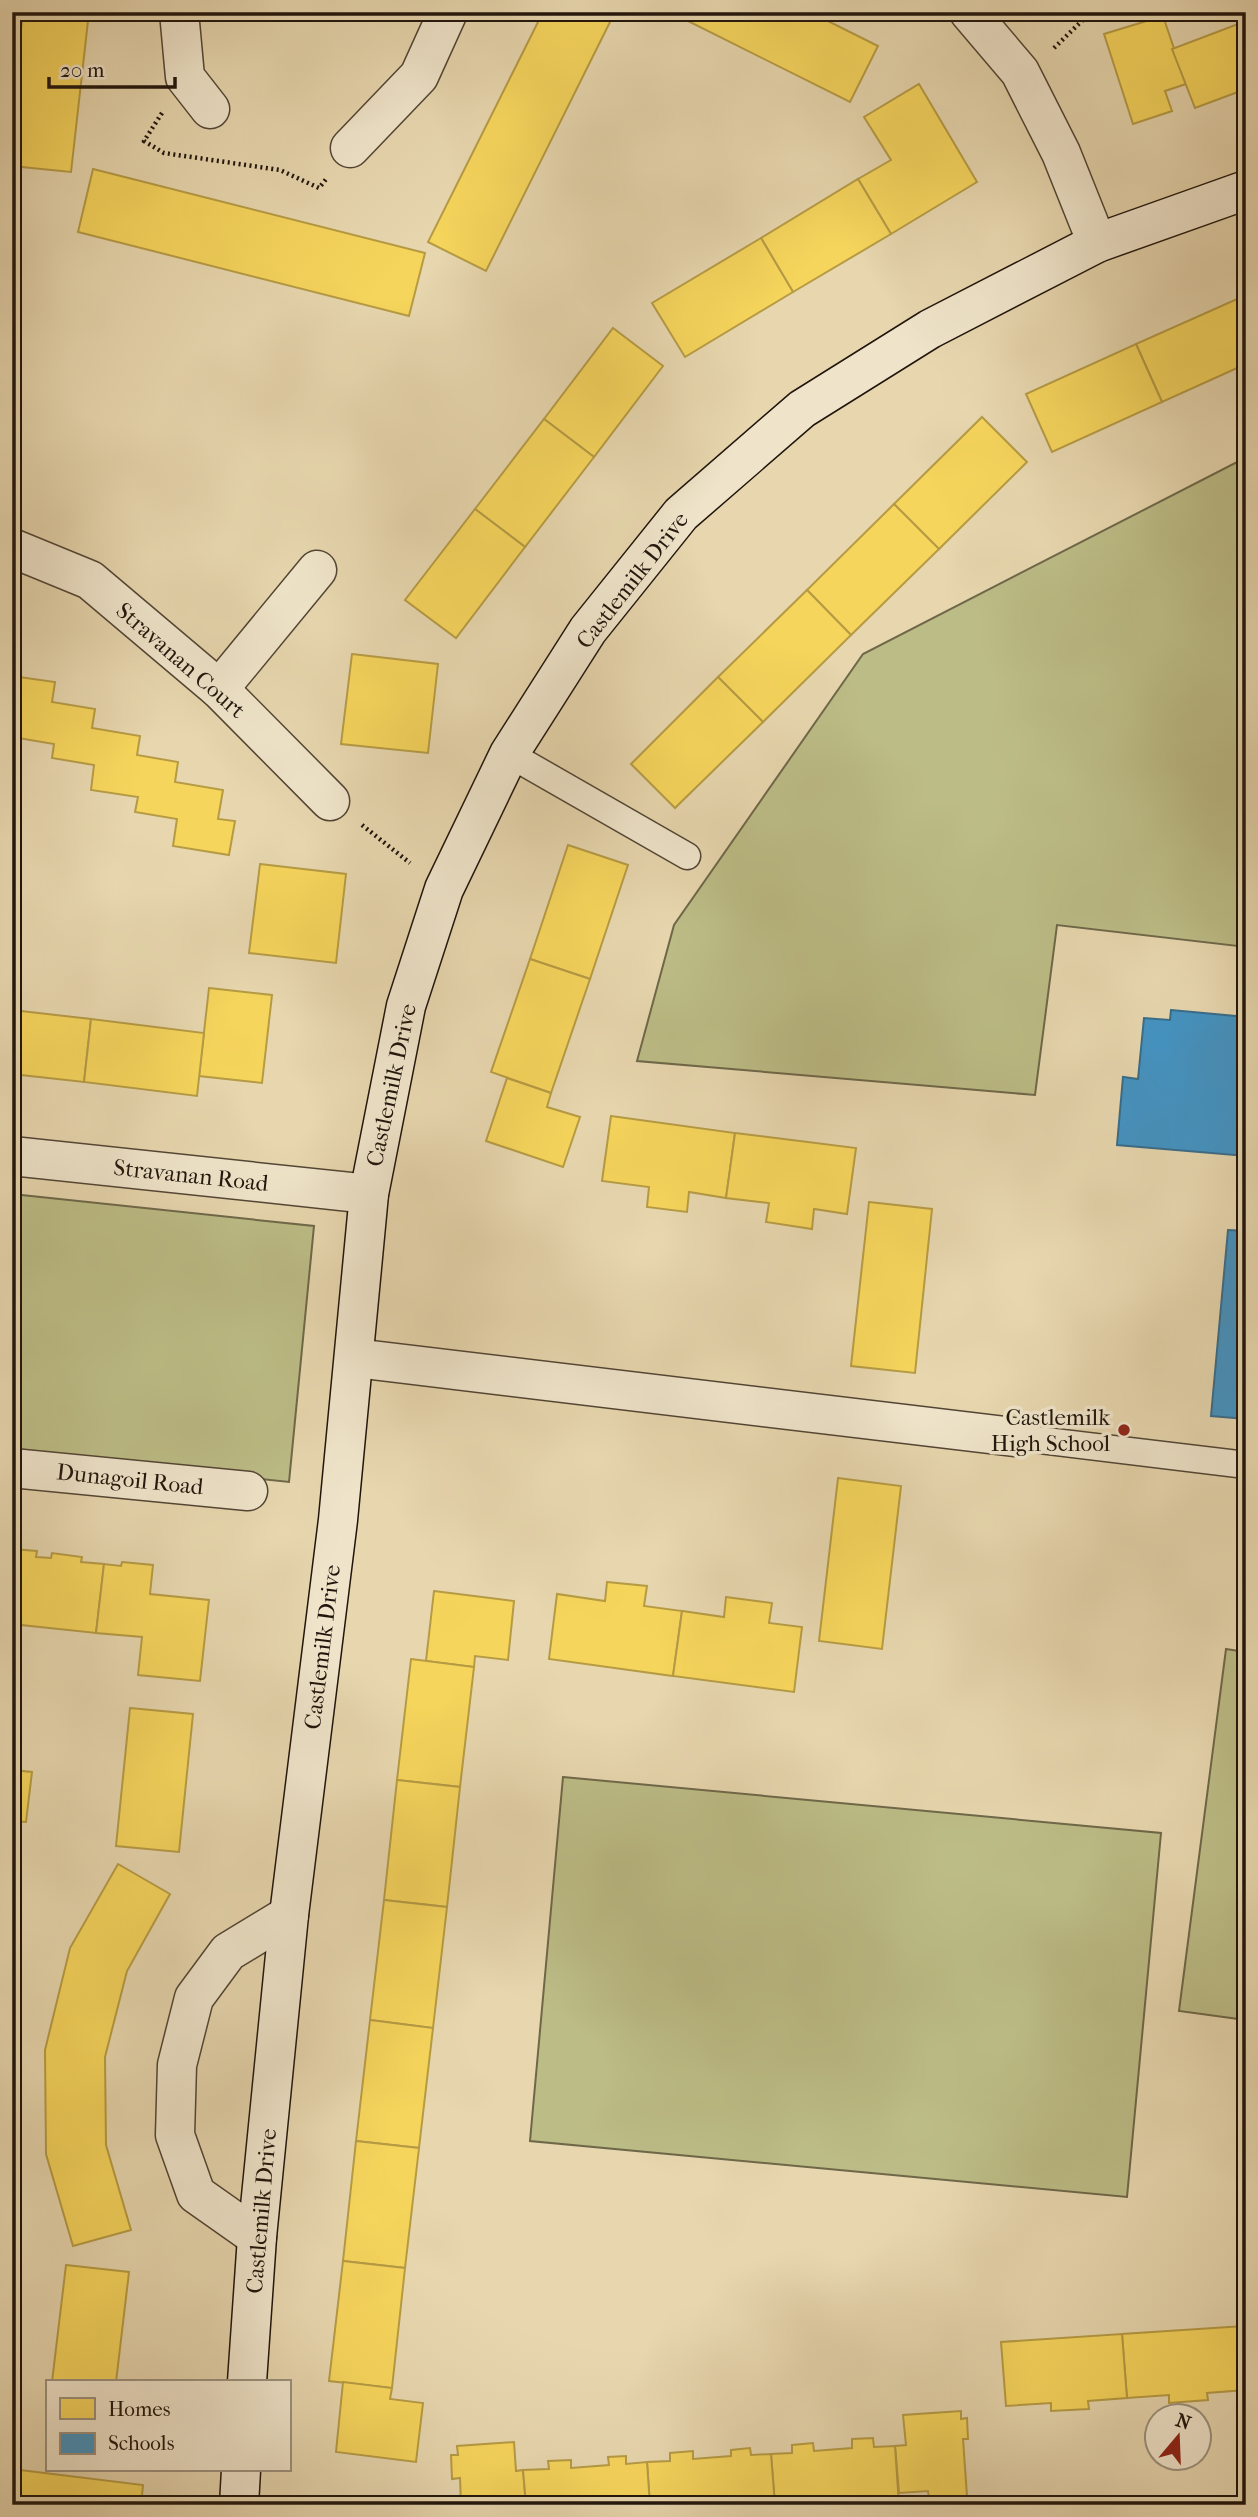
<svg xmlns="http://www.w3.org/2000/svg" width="1258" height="2517" font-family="'IM FELL French Canon',serif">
  <rect width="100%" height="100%" fill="#e7d6ae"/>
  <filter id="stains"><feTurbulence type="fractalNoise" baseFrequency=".00286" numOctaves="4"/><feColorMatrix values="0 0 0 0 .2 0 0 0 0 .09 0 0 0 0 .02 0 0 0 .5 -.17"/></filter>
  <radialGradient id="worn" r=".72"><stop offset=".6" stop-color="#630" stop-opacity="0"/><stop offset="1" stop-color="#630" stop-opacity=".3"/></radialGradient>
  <g fill="#bcbc86" stroke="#6e6849" stroke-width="2">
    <polygon points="1245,458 1246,947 1057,925 1035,1095 637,1061 674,925 863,654"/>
    <polygon points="12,1194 314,1226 289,1482 12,1453"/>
    <polygon points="1226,1649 1246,1652 1246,2020 1179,2011"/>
    <polygon points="563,1777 1161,1833 1127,2197 530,2141"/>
  </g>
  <g fill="#f6d55c" stroke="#b69b44" stroke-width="2">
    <polygon points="23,12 89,12 71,172 12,166 12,107"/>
    <polygon points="543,12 615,12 486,271 428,242"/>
    <polygon points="670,12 810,12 878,46 850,102"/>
    <polygon points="1163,16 1186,84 1165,91 1172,111 1133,124 1104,34"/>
    <polygon points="1246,21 1246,89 1195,108 1172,49"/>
    <polygon points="919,84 977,182 891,234 858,179 891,160 864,117"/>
    <polygon points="93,169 425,253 409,316 78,232"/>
    <polygon points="858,179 891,234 793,292 761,238"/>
    <polygon points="761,238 793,292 685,357 652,303"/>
    <polygon points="1246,295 1246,364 1162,402 1136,344"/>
    <polygon points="613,328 663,366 594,457 544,419"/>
    <polygon points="1136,344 1162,402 1052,452 1026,394"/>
    <polygon points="982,417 1027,462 939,549 894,504"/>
    <polygon points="544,419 594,457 525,547 475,509"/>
    <polygon points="894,504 939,549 851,635 807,590"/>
    <polygon points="475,509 525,547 456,638 405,600"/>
    <polygon points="807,590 851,635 763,722 718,677"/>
    <polygon points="352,654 438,664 428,753 341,744"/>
    <polygon points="12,676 55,682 52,702 95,709 92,728 140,736 137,755 178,762 175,782 223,790 218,819 235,821 229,855 173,846 177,819 135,812 138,797 91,790 94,765 52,758 54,744 12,737"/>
    <polygon points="718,677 763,722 675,808 631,764"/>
    <polygon points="568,845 628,865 590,979 530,959"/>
    <polygon points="260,864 346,874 336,963 249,953"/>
    <polygon points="530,959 590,979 551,1093 491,1072"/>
    <polygon points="209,988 272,995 262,1083 199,1076"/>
    <polygon points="12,1010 91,1019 84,1082 12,1074"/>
    <polygon points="91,1019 204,1033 197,1096 84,1082"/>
    <polygon points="507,1078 551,1093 547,1107 580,1117 563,1167 486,1141"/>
    <polygon points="611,1116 735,1133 726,1198 689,1192 687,1212 647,1207 649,1187 602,1181"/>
    <polygon points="735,1133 856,1148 847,1214 814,1209 812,1229 766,1222 769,1203 726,1198"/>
    <polygon points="869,1202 932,1209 915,1373 851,1366"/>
    <polygon points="838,1478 901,1486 882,1649 819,1641"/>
    <polygon points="12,1549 37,1551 36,1557 51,1558 52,1553 82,1557 81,1562 104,1564 96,1633 12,1624"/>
    <polygon points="122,1562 153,1565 150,1594 209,1600 200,1681 138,1675 142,1637 96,1633 104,1564 121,1566"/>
    <polygon points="607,1582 647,1586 644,1606 682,1611 673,1676 549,1659 557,1594 605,1601"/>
    <polygon points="434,1591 514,1601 508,1660 475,1656 474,1667 426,1661"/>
    <polygon points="726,1597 772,1603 769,1623 802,1627 794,1692 673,1676 682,1611 724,1617"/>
    <polygon points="411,1659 474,1667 460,1787 397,1780"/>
    <polygon points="130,1708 193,1714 179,1852 116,1846"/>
    <polygon points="12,1770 32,1772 26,1822 12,1821"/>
    <polygon points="397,1780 460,1787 447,1907 384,1900"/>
    <polygon points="118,1864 170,1894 127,1971 105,2057 106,2145 131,2230 73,2246 46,2154 45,2050 70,1948"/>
    <polygon points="384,1900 447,1907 433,2028 370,2020"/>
    <polygon points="370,2020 433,2028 419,2148 356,2141"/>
    <polygon points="356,2141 419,2148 405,2268 343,2261"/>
    <polygon points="343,2261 405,2268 392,2388 329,2381"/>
    <polygon points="66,2265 129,2272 116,2382 52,2382"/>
    <polygon points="1244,2326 1246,2390 1207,2393 1208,2400 1169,2403 1169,2395 1127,2398 1122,2334"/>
    <polygon points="1122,2334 1127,2398 1088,2401 1089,2409 1051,2411 1051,2403 1006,2406 1001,2342"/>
    <polygon points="343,2382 392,2388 390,2399 423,2403 416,2462 336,2452"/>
    <polygon points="961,2411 961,2419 967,2418 968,2439 963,2439 967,2496 929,2499 928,2491 899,2493 895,2446 906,2445 903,2415"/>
    <polygon points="873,2438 874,2447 895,2446 899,2505 775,2505 771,2454 792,2453 792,2445 813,2443 814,2451 852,2448 852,2439"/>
    <polygon points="514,2442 516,2471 523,2470 526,2505 461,2505 460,2478 452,2479 451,2455 458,2455 457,2446"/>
    <polygon points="750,2448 751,2455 771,2454 775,2505 650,2505 647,2462 670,2461 670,2453 693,2451 693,2459 731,2456 731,2450"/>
    <polygon points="626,2456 626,2464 647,2462 650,2505 526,2505 523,2470 549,2469 548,2461 571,2460 571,2468 609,2465 608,2457"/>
    <polygon points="12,2469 143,2485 141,2505 12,2505"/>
  </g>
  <g fill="#4393c3" stroke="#386d8c" stroke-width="2">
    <polygon points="1171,1010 1246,1017 1246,1156 1117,1145 1123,1077 1138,1079 1144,1018 1170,1020"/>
    <polygon points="1228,1230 1246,1231 1246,1419 1211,1416"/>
  </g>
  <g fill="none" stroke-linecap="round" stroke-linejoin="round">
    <defs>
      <g id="lane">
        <polyline points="509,754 687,856"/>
        <polyline points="1014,1437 1246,1465"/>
      </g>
      <g id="street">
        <polyline points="179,12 185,77 210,109"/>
        <polyline points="969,12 1020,72 1061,153 1097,243"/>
        <polyline points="350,148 419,76 448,12"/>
        <polyline points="12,548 90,580 219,689 330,801"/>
        <polyline points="219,689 317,570"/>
        <polyline points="12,1156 369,1194"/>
        <polyline points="355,1358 1014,1437"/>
        <polyline points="12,1468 248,1491"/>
        <polyline points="257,2237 196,2194 175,2135 177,2065 194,1998 228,1952 289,1915"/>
      </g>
      <g id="secondary">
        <polyline points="247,2382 257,2237 289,1915 338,1520 369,1194 406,1006 444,889 509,754 588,630 681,514 802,409 930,329 1097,243 1246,190"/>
        <polyline points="239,2505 241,2470"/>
      </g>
    </defs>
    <use href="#lane" stroke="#524534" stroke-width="29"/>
    <use href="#street" stroke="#524534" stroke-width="41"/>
    <use href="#secondary" stroke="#20150c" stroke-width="41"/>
    <g stroke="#20150c" stroke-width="4.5" stroke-dasharray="2 3.5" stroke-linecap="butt">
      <polyline points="1054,48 1091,12"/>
      <polyline points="162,113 144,141 164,153 280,170 319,188 327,178"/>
      <polyline points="362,825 410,863"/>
    </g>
    <use href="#lane" stroke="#efe4ca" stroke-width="26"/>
    <use href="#street" stroke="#efe4ca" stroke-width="38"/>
    <use href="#secondary" stroke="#efe4ca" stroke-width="38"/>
  </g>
  <circle fill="#8f2418" stroke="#efe4ca" stroke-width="2.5" cx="1124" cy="1430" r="7"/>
  <g text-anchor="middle" stroke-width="7" stroke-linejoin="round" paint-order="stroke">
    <g font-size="23" fill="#20150c" stroke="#efe4ca">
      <text transform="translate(632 580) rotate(-52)" y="8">Castlemilk Drive</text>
      <text transform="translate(181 660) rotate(41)" y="8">Stravanan Court</text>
      <text transform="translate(391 1085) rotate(-78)" y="8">Castlemilk Drive</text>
      <text transform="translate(191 1175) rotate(6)" y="8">Stravanan Road</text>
      <text transform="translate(130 1479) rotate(6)" y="8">Dunagoil Road</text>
      <text transform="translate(322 1647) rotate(-83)" y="8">Castlemilk Drive</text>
      <text transform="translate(261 2211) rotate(-85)" y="8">Castlemilk Drive</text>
    </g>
    <g font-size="23" fill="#20150c" stroke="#efe4ca" text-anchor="end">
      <text x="1110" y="1425">Castlemilk<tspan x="1110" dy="26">High School</tspan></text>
    </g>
  </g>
  <rect width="1258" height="2517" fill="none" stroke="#e7d6ae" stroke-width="42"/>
  <rect x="14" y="14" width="1230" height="2489" fill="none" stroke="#20150c" stroke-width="3.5"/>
  <rect x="21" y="21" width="1216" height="2475" fill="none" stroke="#20150c" stroke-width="2"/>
  <rect x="46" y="2380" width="245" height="91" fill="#efe4ca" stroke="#9c917e" stroke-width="2"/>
  <rect x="60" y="2398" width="35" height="21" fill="#f6d55c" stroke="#9c917e" stroke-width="2"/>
  <text x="108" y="2416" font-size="21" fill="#20150c">Homes</text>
  <rect x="60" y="2433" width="35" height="21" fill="#4393c3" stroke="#9c917e" stroke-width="2"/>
  <text x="108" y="2450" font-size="21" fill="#20150c">Schools</text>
  <g transform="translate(1178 2437) rotate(19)"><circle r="33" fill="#efe4ca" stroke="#9c917e" stroke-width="2"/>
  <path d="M0-5L12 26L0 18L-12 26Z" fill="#8f2418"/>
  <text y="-10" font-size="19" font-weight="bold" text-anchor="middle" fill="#20150c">N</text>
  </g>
  <path d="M49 77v10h126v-10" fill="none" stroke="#20150c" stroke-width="3.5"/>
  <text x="60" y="77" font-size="21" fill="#20150c" stroke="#efe4ca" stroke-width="5" paint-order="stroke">20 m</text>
  <rect width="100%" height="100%" filter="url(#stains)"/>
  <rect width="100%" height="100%" fill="url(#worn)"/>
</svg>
